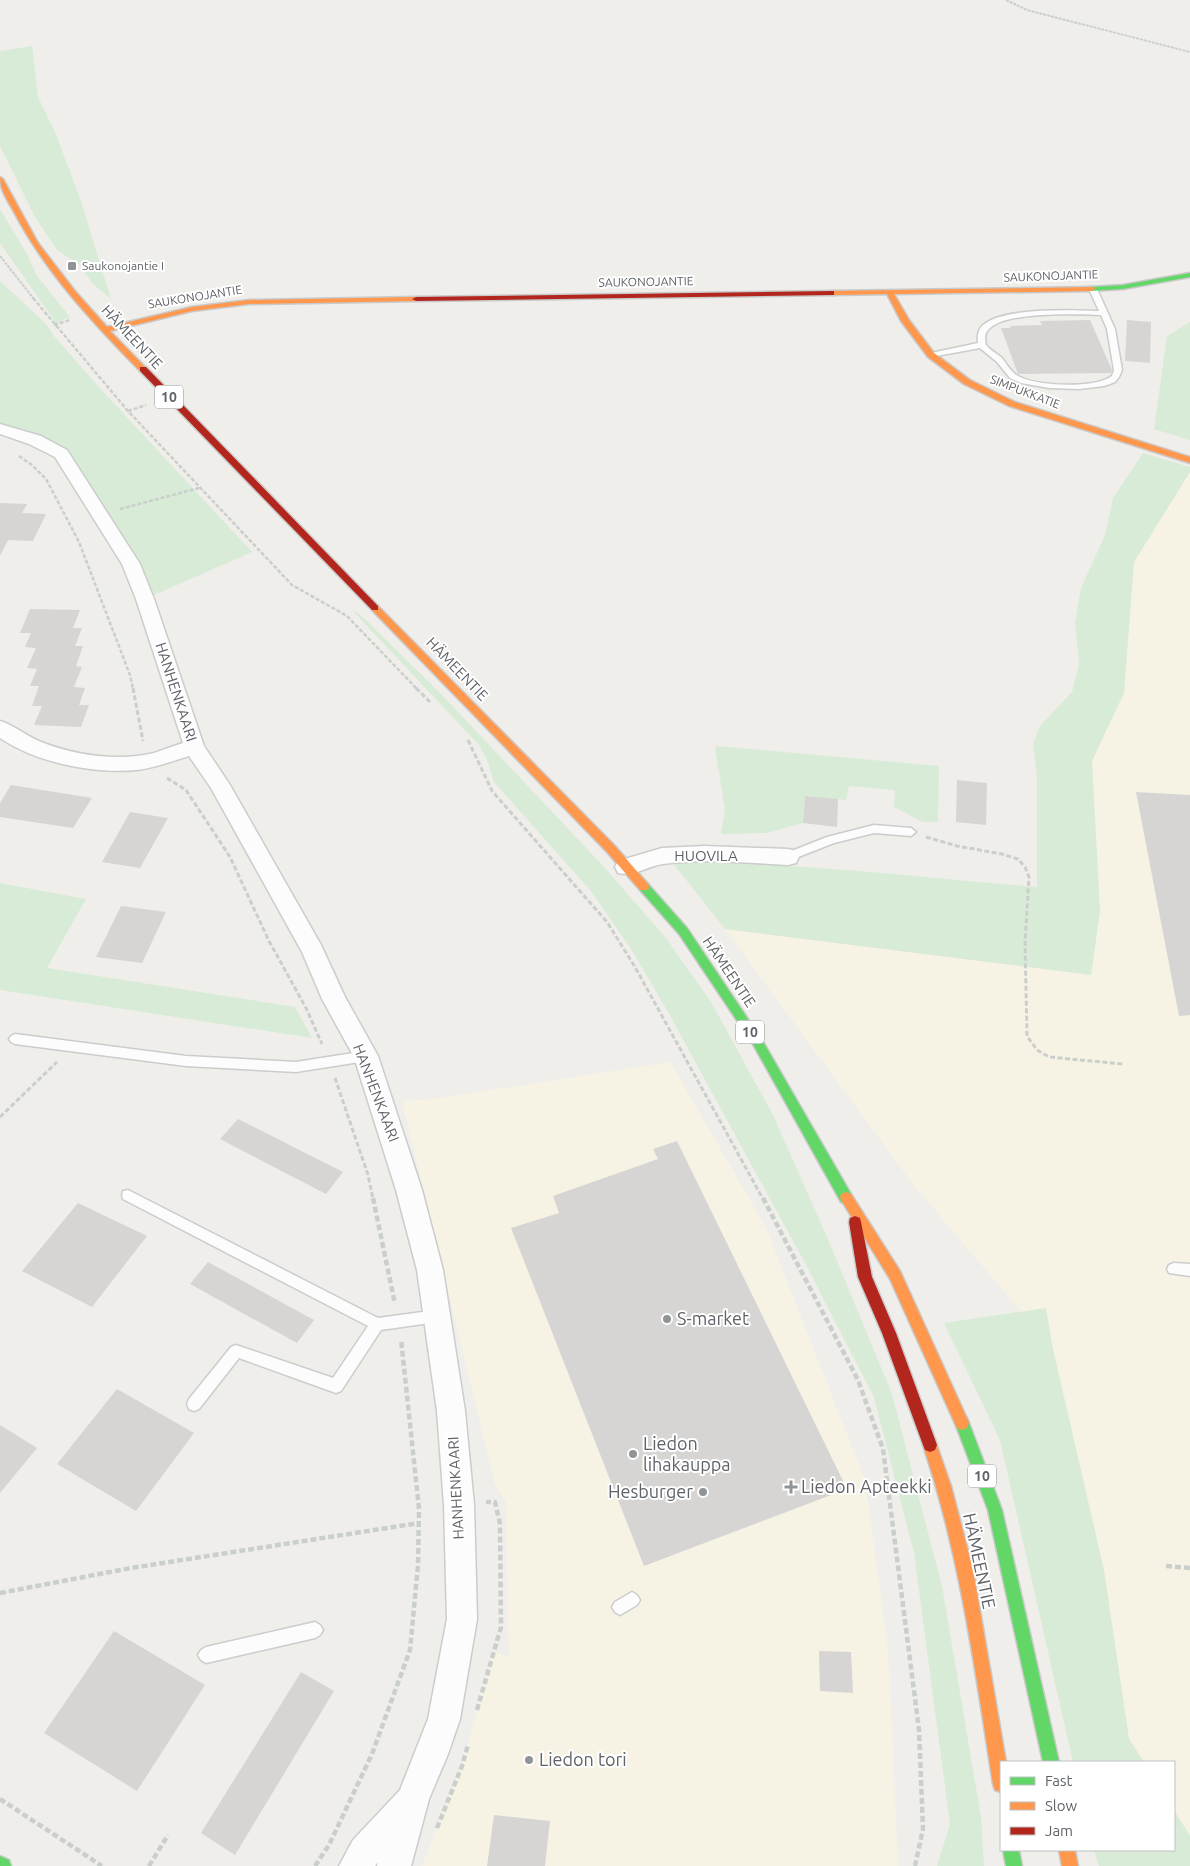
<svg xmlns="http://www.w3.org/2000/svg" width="1190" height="1866" font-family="Ubuntu,sans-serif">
  <rect width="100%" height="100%" fill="#efeeea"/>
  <g fill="#f7f3e4">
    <polygon points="1190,472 1190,1836 1174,1810 1174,1762 1144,1762 1129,1739 1104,1570 1053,1349 913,1184 725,929 1091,975 1100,911 1092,760 1124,693 1134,562"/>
    <polygon points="670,1062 766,1228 865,1480 888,1649 898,1866 422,1866 462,1766 493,1652 509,1656 506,1502 495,1484 402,1101 434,1099"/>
  </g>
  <g fill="#d8ebd6">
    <polygon points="32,46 38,97 55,132 80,198 111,299 92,283 80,265 57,250 35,217 0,146 0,51"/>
    <polygon points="0,209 28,256 37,276 70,317 56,323 0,243"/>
    <polygon points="0,281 46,324 54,336 96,384 252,552 145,599 61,454 0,429"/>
    <polygon points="1190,322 1190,440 1154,429 1167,336"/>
    <path d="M1143,453l47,14v5l-56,90 -10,131 -32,68 8,150 -9,64 -366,-46 -53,-67c122,0 244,15 365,25v-112l-4,-31 7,-18 32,-34 7,-28 -4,-41 6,-35 24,-53 8,-37z"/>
    <polygon points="351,609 363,617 443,696 606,869 666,938 711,1002 773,1115 830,1244 892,1394 942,1586 981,1817 984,1866 937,1866 950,1824 914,1553 874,1397 804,1261 668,1012 633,952 591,891 494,782 487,760 479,745"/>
    <polygon points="717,746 939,766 938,822 923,822 894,807 895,790 849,786 846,800 805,796 803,823 766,833 721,834 725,810 715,748"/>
    <polygon points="0,883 86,899 47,968 295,1007 312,1038 0,990"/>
    <polygon points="1046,1308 1053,1349 1104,1570 1129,1739 1144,1762 1073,1762 1000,1440 944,1323"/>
    <polygon points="1174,1810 1190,1836 1190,1866 1099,1866 1094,1850 1174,1850"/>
  </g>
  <g fill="#d6d5d3">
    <polygon points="1090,320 1112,370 1111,373 1018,374 1001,328 1011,328 1010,326 1042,325 1040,321"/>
    <polygon points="1127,320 1151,322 1150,363 1125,361"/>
    <polygon points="0,503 27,504 22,513 46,514 33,541 8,540 0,556"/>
    <polygon points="30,609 80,610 73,628 82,628 75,646 83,646 76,666 82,667 74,687 85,688 79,705 89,705 81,727 34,725 42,706 32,706 39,686 30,686 37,669 27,668 36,648 25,647 31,633 20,633"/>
    <polygon points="957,780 987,783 986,825 956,822"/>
    <polygon points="11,785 92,798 73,828 0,817 0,803"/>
    <polygon points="1136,792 1190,795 1190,1015 1179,1016"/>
    <polygon points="805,796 838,799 837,827 803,823"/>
    <polygon points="130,812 168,818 140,868 102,862"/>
    <polygon points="121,906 166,912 142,963 96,957"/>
    <polygon points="238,1119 343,1172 326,1194 220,1139"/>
    <polygon points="677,1141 847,1489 644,1566 511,1228 559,1213 553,1196 658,1159 653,1149"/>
    <polygon points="78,1203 147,1236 92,1307 22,1271"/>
    <polygon points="208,1262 314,1320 297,1343 190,1284"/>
    <polygon points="117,1389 194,1433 136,1511 57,1464"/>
    <polygon points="0,1425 37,1448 0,1493"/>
    <polygon points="114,1631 205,1685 137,1791 44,1733"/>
    <polygon points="819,1651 851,1652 853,1693 820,1691"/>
    <polygon points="301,1672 334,1691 235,1855 201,1833"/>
    <polygon points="494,1815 550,1821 545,1866 487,1866"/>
  </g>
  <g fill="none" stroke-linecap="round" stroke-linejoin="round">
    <defs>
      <g id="lane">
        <path d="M1090,287l7,2 18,40 7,41 -3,7 -4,5 -11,4 -25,3 -30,-1 -28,-5 -11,-5 -13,-16 -17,-14 -49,9 -4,-2 4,-2 47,-10c-1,-6 0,-13 5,-18 21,-18 88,-15 116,-14l-10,-22zM1101,315l6,14 7,41 -2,6c-19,13 -72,10 -92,1 -9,-4 -13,-13 -19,-20 -5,-4 -11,-7 -15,-12 -1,-5 -2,-11 2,-15 15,-19 89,-16 113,-15z"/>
        <polygon points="874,825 911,828 916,832 911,836 874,833 834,843 788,861 783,857 784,854 827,837"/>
        <polygon points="15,1034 186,1056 296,1062 366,1051 370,1053 372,1056 370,1059 366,1061 296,1072 186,1066 15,1044 11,1042 9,1039 11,1036"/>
        <polygon points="128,1190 378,1318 437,1310 442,1312 444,1316 442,1320 437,1322 381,1330 341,1391 336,1393 239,1358 199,1409 194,1411 189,1409 187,1404 189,1399 231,1347 236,1345 333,1378 368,1326 123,1199 122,1195 123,1191"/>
        <polygon points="1174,1263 1190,1264 1190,1276 1169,1273 1167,1269 1169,1265"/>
        <polygon points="632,1592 637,1595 640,1600 637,1605 620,1615 615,1612 612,1607 615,1602"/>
        <polygon points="315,1622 320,1625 323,1630 320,1635 315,1638 206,1663 201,1660 198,1655 201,1650 206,1647"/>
      </g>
      <g id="street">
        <path d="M0,424l41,12 26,14 73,114 14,35 50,147 26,39 91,160 24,52 33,59 44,134 21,80 22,141 9,94 3,114 -17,100 -12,35 -19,45 -18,67h-34l1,-4 -3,4h-36l14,-26 47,-50 28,-71 19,-100 -3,-114 -7,-94 -20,-141 -21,-80 -42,-133 -32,-58 -20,-47 -91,-164 -22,-32c-17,5 -34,12 -52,14 -44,4 -100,-7 -137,-32v-17c14,4 26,15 41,21 33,13 77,20 113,11 9,-3 19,-7 29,-10l-47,-144 -14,-35 -67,-107 -26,-13 -29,-10z"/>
        <path d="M704,846l84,3 8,2 3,6 -3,6 -8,2c-41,-2 -84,-7 -125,-1 -15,2 -29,13 -45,9l-3,-6 3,-6 44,-13z"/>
      </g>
      <g id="fast">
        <polygon points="1190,273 1190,277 1123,289 1091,291 1087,289 1091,287 1123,285"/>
        <polygon points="644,883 648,884 687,928 762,1040 851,1194 852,1198 851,1202 846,1204 841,1202 754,1046 679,934 640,890 639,887"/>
        <polygon points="962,1416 967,1418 969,1423 1002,1510 1059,1762 1043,1762 988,1510 955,1423 957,1418"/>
        <polygon points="1003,1850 1019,1850 1022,1866 1006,1866"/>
        <polygon points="0,1856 9,1860 11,1866 0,1866"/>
      </g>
      <g id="slow">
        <path d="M0,177l3,2 35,64 37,48 32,36 85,-20 57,-7 167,-3 4,2 -4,2 -167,3 -57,7 -82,20 37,38 -7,2c-47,-48 -94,-98 -126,-159 -6,-11 -14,-22 -14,-35z"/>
        <polygon points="1094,287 1095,289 1091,291 894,294 909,320 934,353 970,380 1015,402 1190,457 1190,463 1009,406 964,384 928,357 901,321 887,294 831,295 827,293 831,291"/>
        <polygon points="375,605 378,606 615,846 648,884 649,887 648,890 640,890 607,852 372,610 372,606"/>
        <polygon points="846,1192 851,1194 900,1271 969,1423 967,1428 962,1430 957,1428 890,1279 840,1198 841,1194"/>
        <path d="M930,1438l5,2 16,46 22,84 33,192h-5v30l-6,-2 -2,-6c-18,-115 -33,-229 -70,-339l2,-5z"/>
        <polygon points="1059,1850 1075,1850 1078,1866 1062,1866"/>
      </g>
      <g id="jam">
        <polygon points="831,291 834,291 834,295 416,301 412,299 416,297"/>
        <polygon points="140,367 146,367 378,606 378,610 372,610 140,371"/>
        <polygon points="855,1216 860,1218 861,1222 872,1277 896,1333 937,1445 935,1450 930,1452 925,1450 923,1445 882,1333 858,1277 849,1222 850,1218"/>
      </g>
    </defs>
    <use href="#lane" stroke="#cbcccc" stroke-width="3"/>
    <use href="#street" stroke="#cbcccc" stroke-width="3"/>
    <use href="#fast" stroke="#cacacb" stroke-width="3"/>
    <use href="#slow" stroke="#cacacb" stroke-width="3"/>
    <use href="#jam" stroke="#cacacb" stroke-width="3"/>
    <g stroke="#cacfcc" stroke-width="2" stroke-dasharray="3 1" stroke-linecap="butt">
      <polyline points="1006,0 1027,10 1190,52"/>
      <polyline points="0,256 34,299"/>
    </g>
    <g stroke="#cacfcc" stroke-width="2.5" stroke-dasharray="4 2" stroke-linecap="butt">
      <polyline points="33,298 128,411 292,585 347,616 417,689"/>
      <polyline points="54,325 70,320"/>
      <polyline points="128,411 146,405"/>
      <polyline points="19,456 32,465 46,479 79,542 130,675 133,689"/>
      <polyline points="120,509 199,488"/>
    </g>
    <g stroke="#cacfcc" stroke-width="3" stroke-dasharray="5 2.5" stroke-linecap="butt">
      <polyline points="133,688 143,741"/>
      <polyline points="416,688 430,702"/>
      <polyline points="468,740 492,791 607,922 635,967 763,1199"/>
      <polyline points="167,778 186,790 230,857 269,941 306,1008 322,1044"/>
      <polyline points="926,837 957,846 1002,854 1018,859 1025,867 1029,877 1025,943 1027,1036 1037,1050 1049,1057 1123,1064"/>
      <polyline points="335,1078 368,1175 373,1199"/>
      <polyline points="0,1117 57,1062"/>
    </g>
    <g stroke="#cacfcc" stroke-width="4.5" stroke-dasharray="6 3" stroke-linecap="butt">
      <polyline points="373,1198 395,1304"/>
      <polyline points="763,1198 858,1380 883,1449 919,1730 923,1829 915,1866"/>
      <polyline points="1166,1566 1190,1568"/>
      <polyline points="0,1593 131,1568 419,1523"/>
      <polyline points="477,1710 501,1627 500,1524 495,1502 486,1502"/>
      <polyline points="0,1799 102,1866"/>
      <polyline points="437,1828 462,1766 468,1745"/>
      <polyline points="149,1866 168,1835"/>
      <polyline points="315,1866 329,1845 372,1754 410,1650 418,1565 419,1509 401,1339"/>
    </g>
    <use href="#lane" fill="#fdfcfc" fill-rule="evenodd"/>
    <use href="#street" fill="#fdfcfc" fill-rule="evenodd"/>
    <use href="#fast" fill="#63d668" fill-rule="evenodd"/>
    <use href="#slow" fill="#ff974d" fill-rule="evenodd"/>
    <use href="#jam" fill="#b3261e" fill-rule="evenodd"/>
  </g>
  <g fill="#919496" stroke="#fff" stroke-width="2">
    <rect x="67" y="261" width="10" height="10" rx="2.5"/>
    <circle cx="667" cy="1319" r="5"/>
    <circle cx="633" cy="1454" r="5"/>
    <path d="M788.5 1479.5h5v5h5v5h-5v5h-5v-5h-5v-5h5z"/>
    <circle cx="703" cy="1492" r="5"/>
    <circle cx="529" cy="1760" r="5"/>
  </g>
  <g text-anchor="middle" stroke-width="4" stroke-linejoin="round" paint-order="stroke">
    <g font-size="12" fill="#5f6368" stroke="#fff" text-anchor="start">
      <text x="82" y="270">Saukonojantie I</text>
    </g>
    <g font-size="12" fill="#5f6368" stroke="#fff">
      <text transform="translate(1051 276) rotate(-2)" y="4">SAUKONOJANTIE</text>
      <text transform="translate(646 282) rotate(-1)" y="4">SAUKONOJANTIE</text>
      <text transform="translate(195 297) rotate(-9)" y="4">SAUKONOJANTIE</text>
      <text transform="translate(1025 392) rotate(21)" y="4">SIMPUKKATIE</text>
    </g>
    <g fill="#fff" stroke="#8f9295" stroke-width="1">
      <rect x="155" y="385.5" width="28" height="23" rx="4"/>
      <rect x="736" y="1020.5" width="28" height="23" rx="4"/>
      <rect x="968" y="1464.5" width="28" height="23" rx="4"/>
    </g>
    <g font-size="14" font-weight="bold" fill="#5f6368">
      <text x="169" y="402">10</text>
      <text x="750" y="1037">10</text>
      <text x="982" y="1481">10</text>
    </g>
    <g font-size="15" fill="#5f6368" stroke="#fff">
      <text transform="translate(132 337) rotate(47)" y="5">HÄMEENTIE</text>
      <text transform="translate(457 669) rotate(46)" y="5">HÄMEENTIE</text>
      <text transform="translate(176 692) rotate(72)" y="5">HANHENKAARI</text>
      <text x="706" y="861">HUOVILA</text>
      <text transform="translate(729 972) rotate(56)" y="5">HÄMEENTIE</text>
      <text transform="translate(376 1093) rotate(69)" y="5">HANHENKAARI</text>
      <text transform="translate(456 1488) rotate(-93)" y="5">HANHENKAARI</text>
    </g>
    <g font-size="18" fill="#5f6368" stroke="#fff" text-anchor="start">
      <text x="677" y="1325">S-market</text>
      <text x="643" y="1450">Liedon<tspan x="643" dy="21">lihakauppa</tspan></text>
      <text x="801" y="1493">Liedon Apteekki</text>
      <text x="693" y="1498" text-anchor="end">Hesburger</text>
      <text x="539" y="1766">Liedon tori</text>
    </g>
    <g font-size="18" fill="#5f6368" stroke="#fff">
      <text transform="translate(979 1561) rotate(78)" y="6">HÄMEENTIE</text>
    </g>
  </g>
  <rect x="1000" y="1761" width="175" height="90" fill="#ffffff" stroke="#bfc1c3"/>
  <rect x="1010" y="1777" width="25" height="8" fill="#63d668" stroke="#bfc1c3"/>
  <text x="1045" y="1786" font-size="15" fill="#5f6368">Fast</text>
  <rect x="1010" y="1802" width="25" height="8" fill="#ff974d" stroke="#bfc1c3"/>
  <text x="1045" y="1811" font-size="15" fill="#5f6368">Slow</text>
  <rect x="1010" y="1827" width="25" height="8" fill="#b3261e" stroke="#bfc1c3"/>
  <text x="1045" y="1836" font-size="15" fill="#5f6368">Jam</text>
</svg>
